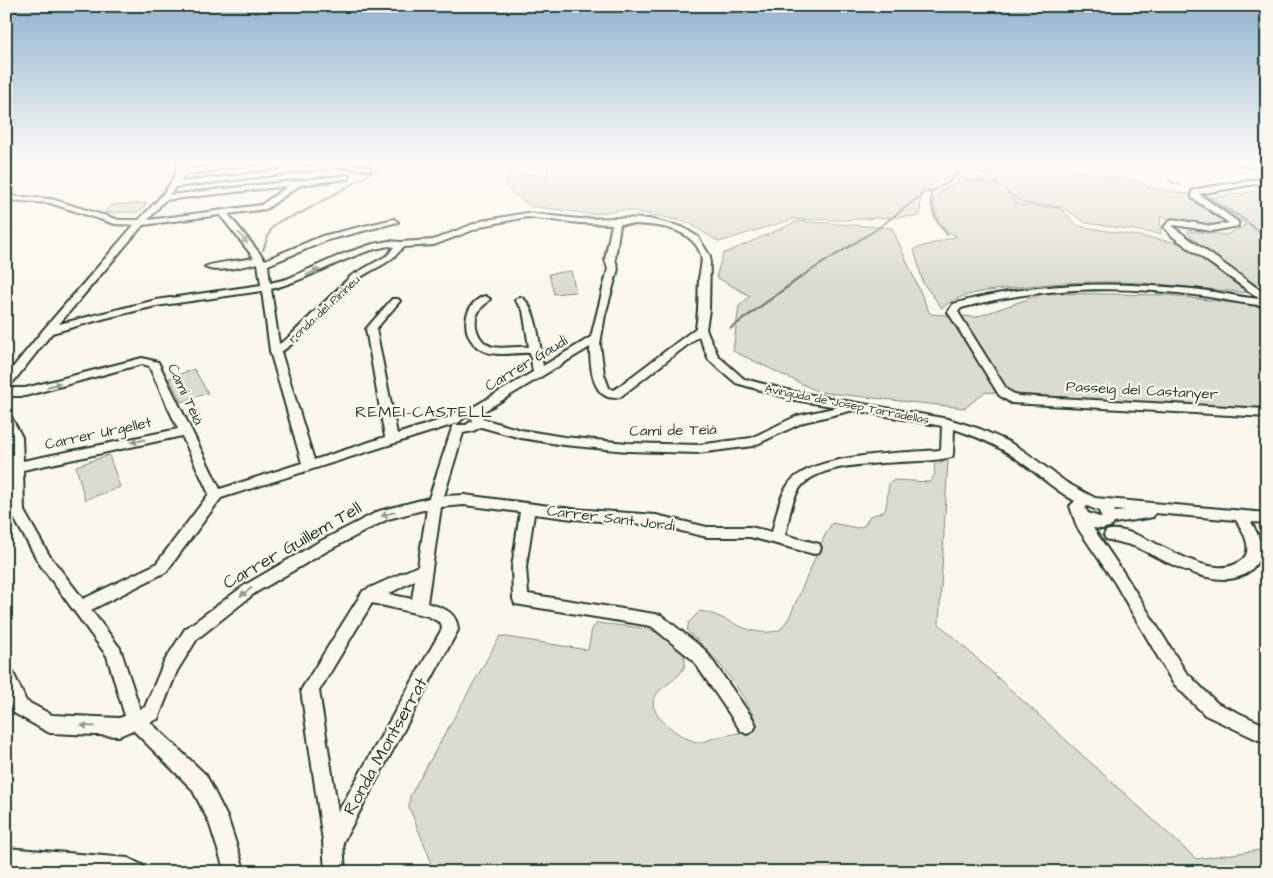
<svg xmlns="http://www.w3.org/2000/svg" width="1273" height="878" font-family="'Architects Daughter',sans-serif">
  <rect width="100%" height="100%" fill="#fbf7ec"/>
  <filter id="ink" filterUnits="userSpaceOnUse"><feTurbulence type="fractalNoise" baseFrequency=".02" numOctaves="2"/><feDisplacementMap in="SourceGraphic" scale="10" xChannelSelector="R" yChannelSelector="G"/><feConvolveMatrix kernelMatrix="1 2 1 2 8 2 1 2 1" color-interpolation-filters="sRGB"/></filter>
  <g filter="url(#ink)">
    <g fill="#dbdcd1" stroke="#7d8c82">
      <polygon points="547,162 691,165 713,162 902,162 920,167 957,162 987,182 942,178 921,191 920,216 842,220 793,219 719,242 687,222 627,210 590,214 530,206 504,186 510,172 548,176"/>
      <path d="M963,162h87l38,12 53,7 5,6 42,7 37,24 1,5 -17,2 -49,-8 1,17 -75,-11 -24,-16 -40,-4 -17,-13 14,15 41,3 18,18 102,17 17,-1 -10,-11 39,4 20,-10 -37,-27 58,-8v104c-37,-2 -74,-7 -111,-10 -50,-4 -102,-2 -153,5 -21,3 -43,4 -61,19l-19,-25 -9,-34 43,-13c-18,-8 -20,-16 -24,-35 19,-26 37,-19 66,-16z"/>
      <polygon points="147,203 139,212 104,213 111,205"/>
      <polygon points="798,221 892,228 930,314 976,317 1045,293 1166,295 1267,307 1267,410 985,392 965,408 819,392 733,351 739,306 750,296 716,277 723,254"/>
      <polygon points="571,271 576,292 554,294 549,274"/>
      <polygon points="194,369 208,393 181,402 169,378"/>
      <polygon points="109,455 120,487 85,500 76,466"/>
      <path d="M948,459l-9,165 257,235 71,-10v23h-835l-3,-16 -20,-49 1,-11 90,-160 88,14 4,-21 5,-6c16,2 33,3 50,6 14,3 47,23 36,40 -7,13 -23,16 -29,30 -7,16 32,44 46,43 6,0 13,-4 18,-5 10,-2 21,-4 31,-6l5,-14c-16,-34 -40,-61 -67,-87l2,-8 11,-11c28,4 49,29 80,19l9,-12 36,-83 7,-12 25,5 7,-2 6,-10 13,-4 3,-4 3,-25 6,-3 35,2 5,-8 -1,-9z"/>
    </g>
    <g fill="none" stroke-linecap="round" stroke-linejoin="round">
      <g stroke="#74847b" stroke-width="2">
        <polyline points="1169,181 1180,185"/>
        <path d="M931,191c0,20 3,30 17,44"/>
        <polyline points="1202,194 1242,218 1267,238"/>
        <path d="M263,250c3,-7 5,-16 9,-22 7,-10 20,-10 31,-16 28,-16 57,-31 84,-50"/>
        <polyline points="799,278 877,229 924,193 935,190 947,183 969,162"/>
      </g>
      <polyline stroke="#74847b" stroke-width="2.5" points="731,328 801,277"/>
      <defs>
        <g id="minor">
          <path d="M177,162h8v8l62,-8h24l-87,13 -4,7 159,-19 31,3v4h-3l-28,-3 -163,20 -7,8 180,-20v4h-3l-46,6 -34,24 -38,5 37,46 57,-24 72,-17 4,3 -70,18 -60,25 2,18 17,-4 56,-25 30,-10 16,-3 11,1 33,-2 48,-19 46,-8 52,6 38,-1 32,1 33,8 16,10 12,19 -1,54 -3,19 12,27 26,23 51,13 153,27 32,10 27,12 17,10 43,32 28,15 172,15v10l-16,-1c8,14 15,28 5,42 -27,37 -91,-4 -120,-17 -10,-4 -20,-5 -30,-8l-2,-4 2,-4c35,-11 102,60 137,28 11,-11 -1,-29 -7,-39l-81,-7 -2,4 -5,1 -34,5 -2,3 -10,3 -9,-1 32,47 60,96 32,32 50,23v18l-62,-29 -32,-32 -58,-100 -38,-56 -7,-21 5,-5c-22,-12 -40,-30 -61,-44 -18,-13 -39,-21 -60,-28l-1,25 -1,3c-36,10 -133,-3 -154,34 -8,13 -9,30 -13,44l34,9 2,4 -2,4 -5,2 -64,-17h-43l-51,-12 -83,-6 -39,-5 -8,53 2,27 133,21 44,35 48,69 3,6 -3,6 -6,3 -6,-3 -48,-71 -42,-34 -136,-22 -2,-5 -1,-32 8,-55 -56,-7 -23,2 -14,96c16,5 30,8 31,27l-115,212 2,30h-20l-2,-31 -22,-151 62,-99 55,-25 9,-57 -39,10 -61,32 -72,42 -58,46 -20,32 -19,48 -8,3 56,53 22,44 17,53h-20l-16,-50 -17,-33 -59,-59 -14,6 -69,-3 -6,-3 -30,-17 -8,-18v-28l6,3 14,31 26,14 67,3 6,-2 -18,-60 -68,-93 -29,-52v-74l-4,-7v-16l4,1 12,22 1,24 155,-32 -29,-63 -7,-2 -117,32h-19v-8h19l117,-30 16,4 62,127 82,-26 -32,-112 -8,-60 -106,15 -50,12 -54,15 -42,53 -4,1v-11l38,-47 90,-104 -19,-1 -65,-21 -44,-3v-4l45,3 68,21h20c14,-16 38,-35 38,-58zM288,186l-27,19 -113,15 17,-20zM220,215l34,43c-10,2 -44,5 -49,9 10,7 40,-1 53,-4l3,22 -105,15 -97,24 84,-99zM527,217l52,6 33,1 -7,35 3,10 -17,68 -48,29c-3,-17 -6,-63 -23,-69l-5,3 8,10 6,37c-12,-1 -25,2 -36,0 -15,-4 -22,-24 -14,-36 3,-5 8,-8 11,-12l-5,-3c-25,8 -25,45 -1,55 14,6 31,1 46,2l3,19 -63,37 -13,2 -7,6 -53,17 -21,-105 24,-28 -2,-2h-6l-26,30 19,108 -71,23 -33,-108c29,-19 49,-49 75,-71 17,-14 33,-15 47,-34l31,-2 52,-20zM620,224c27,0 71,0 81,31 2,6 -1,17 -2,23 -1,17 0,33 -3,50l-82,62 -5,-2 -5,-14 -4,-30 5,-29 13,-46 -3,-10zM389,246l5,1 -6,8 -37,21 -64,63 -8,5 -8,-55c41,-10 77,-36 118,-43zM699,336l10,24 27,23 59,17 43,7 -41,9 -46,22 -53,7 -71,-2 -63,-6 -43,-7 -38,-11 -2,-6 109,-66c0,18 2,57 30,50zM854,410l88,16 -1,24c-37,3 -132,3 -153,35 -9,13 -12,32 -16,47l-22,-5h-43l-51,-12 -83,-6 -109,-14 -20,1 19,-63 10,-2 8,-4 40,11 43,7 63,6 71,2 55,-7 51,-24zM465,417h6l1,4 -6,4h-12l-2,3 -23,70 -50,13 -62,32 -72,42 -60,44 -21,33 -19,45 -5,2 -20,-61 -29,-38 75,-38 55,-74 237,-75zM182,436l27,58 -53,70 -73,35 -34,-44 -25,-44 -1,-41zM1087,506l12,5 3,7 -14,-5 -3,-5zM1114,510l12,1 -11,1zM415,580l-3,19 -24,-5zM372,603l56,13 13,7 1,6 -104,183 -19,-121z"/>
          <path d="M1267,178v4l-68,12 39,28v4l-26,5 -38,-6 -1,2 94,68v11c-24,-2 -48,-8 -72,-11 -78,-10 -158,-8 -234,13l-3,4 49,78 11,6 249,13v8l-256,-14 -12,-8 -51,-83 5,-8c79,-22 158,-23 239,-15 23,2 45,8 68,10l-88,-63 -8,-9 8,-8 40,7 17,-3 -37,-25v-7l10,-3z"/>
          <polygon points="6,848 128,858 142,865 145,872 48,872 6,868"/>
        </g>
        <polygon id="highway" points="1230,162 1267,163 1267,169 1235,165"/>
      </defs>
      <use href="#minor" stroke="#1f3d34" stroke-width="4"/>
      <use href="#highway" stroke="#1f3d34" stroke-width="3"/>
      <use href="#minor" fill="#fbf7ec" fill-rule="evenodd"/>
      <use href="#highway" fill="#fbf7ec" fill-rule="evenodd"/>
    </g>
    <defs><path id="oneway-solid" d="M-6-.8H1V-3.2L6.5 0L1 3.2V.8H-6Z" transform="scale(1.25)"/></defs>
    <g fill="#8d9a90">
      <use href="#oneway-solid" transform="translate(243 238) rotate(52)"/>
      <use href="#oneway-solid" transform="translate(313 272) rotate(-24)"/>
      <use href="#oneway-solid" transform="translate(54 385) rotate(-15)"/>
      <use href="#oneway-solid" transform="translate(138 441) rotate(168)"/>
      <use href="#oneway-solid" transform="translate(388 514) rotate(163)"/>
      <use href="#oneway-solid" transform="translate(246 592) rotate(144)"/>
      <use href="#oneway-solid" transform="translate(88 726) rotate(-177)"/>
    </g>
  </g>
  <linearGradient id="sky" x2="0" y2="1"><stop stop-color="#90b4cf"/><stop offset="0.57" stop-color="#fdfbf6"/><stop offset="1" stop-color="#fdfbf6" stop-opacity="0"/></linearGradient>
  <rect width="1273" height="285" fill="url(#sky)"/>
  <g text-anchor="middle" stroke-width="4.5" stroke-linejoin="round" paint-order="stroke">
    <g font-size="12" fill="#1f3d34" stroke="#fbf7ec">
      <text transform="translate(324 309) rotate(-43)" y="4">ronda del Pirineu</text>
      <text transform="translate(847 404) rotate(11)" y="4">Avinguda de Josep Tarradellas</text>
    </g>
    <g font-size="15" fill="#1f3d34" stroke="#fbf7ec">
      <text transform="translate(526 363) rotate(-31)" y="5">Carrer Gaudí</text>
      <text transform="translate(1142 390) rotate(3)" y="5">Passeig del Castanyer</text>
      <text transform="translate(186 394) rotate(65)" y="5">Camí Teià</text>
      <text transform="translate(673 430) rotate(-1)" y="5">Camí de Teià</text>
      <text transform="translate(98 433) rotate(-12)" y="5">Carrer Urgellet</text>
      <text transform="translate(611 518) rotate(7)" y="5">Carrer Sant Jordi</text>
    </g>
    <g font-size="16" letter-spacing="1" fill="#1f3d34" stroke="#fbf7ec">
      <text x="424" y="417">REMEI-CASTELL</text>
    </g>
    <g font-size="18" fill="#1f3d34" stroke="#fbf7ec">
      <text transform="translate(292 545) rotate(-30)" y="6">Carrer Guillem Tell</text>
      <text transform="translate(385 746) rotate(-61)" y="6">Ronda Montserrat</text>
    </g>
  </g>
  <rect width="1273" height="878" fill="none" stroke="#fbf7ec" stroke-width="25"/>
  <rect x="12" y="12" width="1248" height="853" fill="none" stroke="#1f3d34" stroke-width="2" filter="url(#ink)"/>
</svg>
